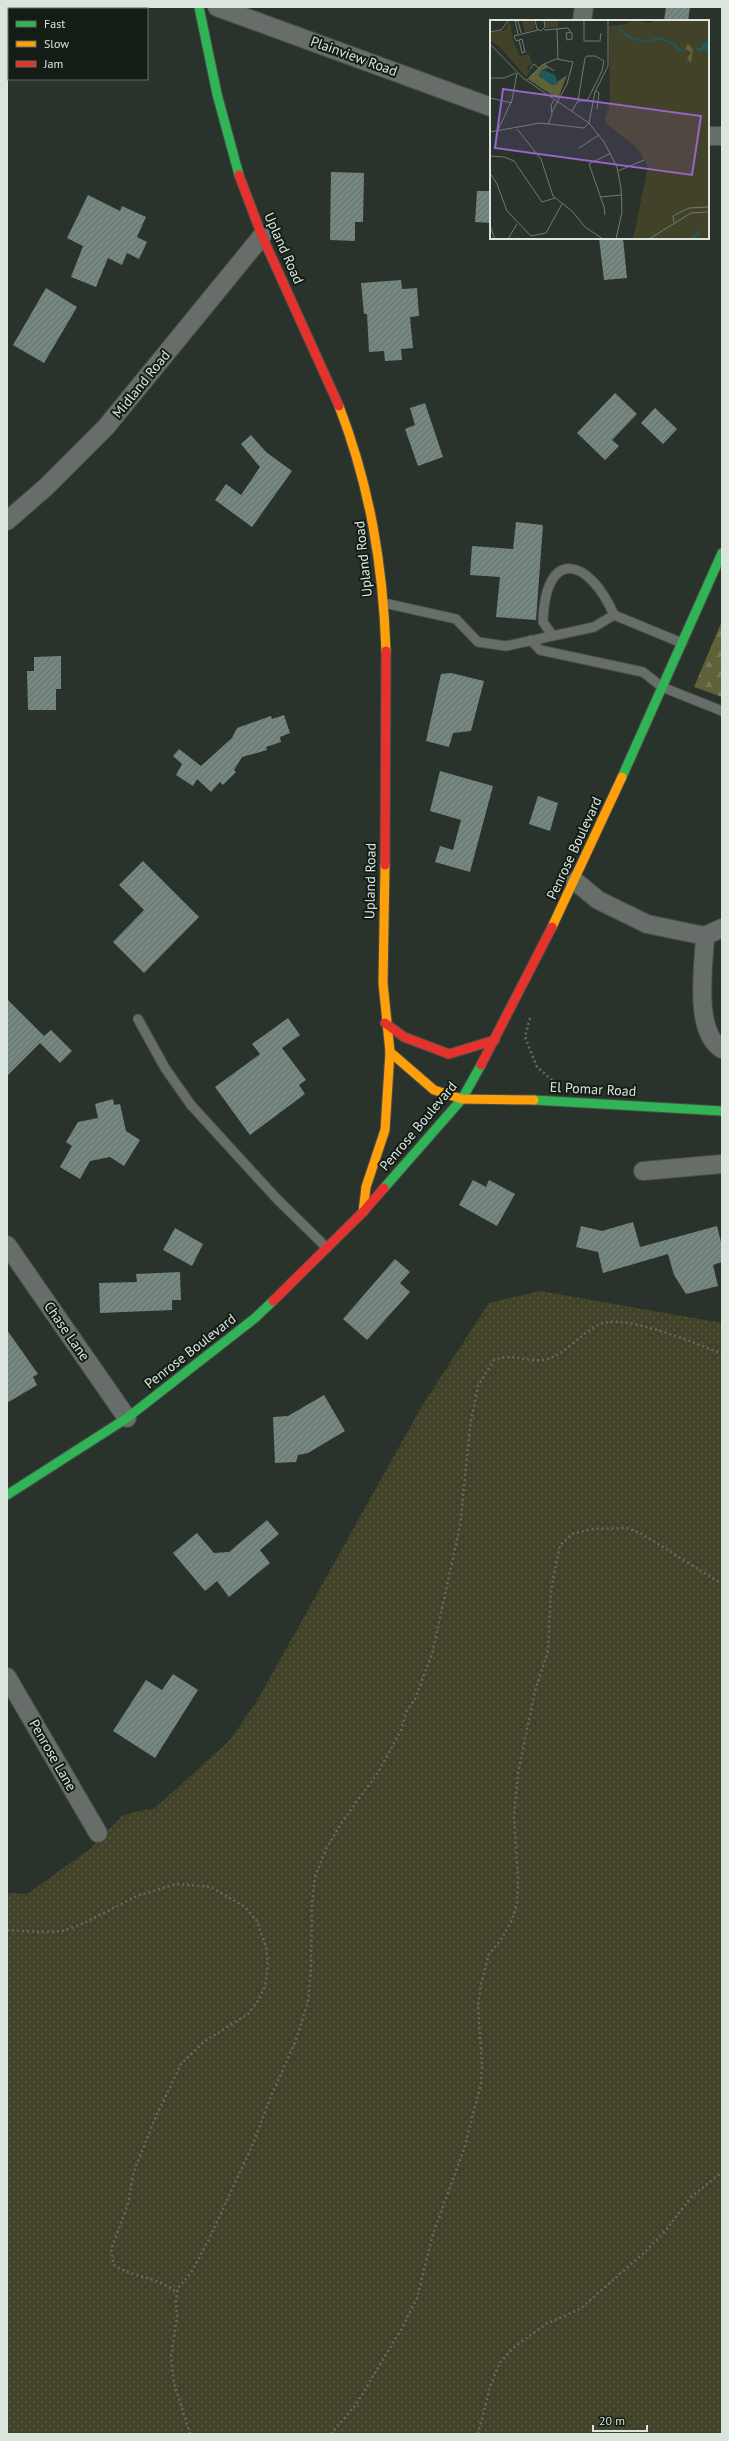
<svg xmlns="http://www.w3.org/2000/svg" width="729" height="2441" font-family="'PT Sans',sans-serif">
  <defs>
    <pattern id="grass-dots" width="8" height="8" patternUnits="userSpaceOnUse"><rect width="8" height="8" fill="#424229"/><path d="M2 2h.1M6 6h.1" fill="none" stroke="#5d5d48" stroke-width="1.8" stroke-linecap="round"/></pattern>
    <pattern id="forest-firs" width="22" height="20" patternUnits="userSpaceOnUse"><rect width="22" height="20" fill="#616139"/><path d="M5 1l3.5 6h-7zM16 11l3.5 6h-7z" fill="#777855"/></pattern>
    <pattern id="building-hatch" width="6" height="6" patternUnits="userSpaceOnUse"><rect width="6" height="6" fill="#768680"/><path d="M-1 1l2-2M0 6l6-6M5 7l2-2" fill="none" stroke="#636f6a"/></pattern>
  </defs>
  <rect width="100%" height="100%" fill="#29332c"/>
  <polygon fill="url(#grass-dots)" points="540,1291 722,1323 722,2434 7,2434 7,1893 27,1894 89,1850 122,1816 138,1811 154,1809 230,1740 257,1701 422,1406 489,1303"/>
  <polygon fill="url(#forest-firs)" points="722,621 722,697 694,687"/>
  <g fill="url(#building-hatch)">
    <polygon points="666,7 690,7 688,21 664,21"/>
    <polygon points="331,172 364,173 363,222 355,222 355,241 330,240"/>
    <polygon points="477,191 491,191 491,223 475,222"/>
    <polygon points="88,195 120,211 122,206 146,217 137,237 147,242 139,259 127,253 122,265 108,258 96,287 71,277 83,246 67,238"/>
    <polygon points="599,238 623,238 627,278 604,280"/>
    <polygon points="401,280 402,289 417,288 419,316 410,317 413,348 401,349 402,360 385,361 384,351 369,352 367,314 364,314 361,283"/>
    <polygon points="46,288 77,307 44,363 13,345"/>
    <polygon points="615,393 637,414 612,440 619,446 605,460 577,433"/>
    <polygon points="425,403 443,457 418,466 405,429 415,425 410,408"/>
    <polygon points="655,408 677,429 663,444 641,423"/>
    <polygon points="251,435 266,452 292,471 252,527 215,500 226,484 241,495 260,467 241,444"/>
    <polygon points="516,522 543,525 536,620 496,617 500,577 470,575 472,546 513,549"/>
    <polygon points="61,656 61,689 56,689 56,710 28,710 27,671 34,671 34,657"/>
    <polygon points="451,673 484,681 471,731 453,733 449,747 426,741 441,674"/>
    <polygon points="284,715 290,733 280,737 281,742 266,747 267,750 242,757 234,770 236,772 223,785 220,782 211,792 197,779 193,786 176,775 182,764 173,756 179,749 201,766 232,738 237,728 271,716 272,719"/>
    <polygon points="440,771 493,786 470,872 435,862 440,846 453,850 461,820 430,811"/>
    <polygon points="538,796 558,803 550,831 529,824"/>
    <polygon points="143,861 199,917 144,973 113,942 144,910 119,885"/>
    <polygon points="7,999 44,1036 51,1030 72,1051 60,1063 40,1043 7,1076"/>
    <polygon points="288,1018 300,1035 282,1048 306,1080 299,1085 305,1094 250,1135 215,1087 260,1054 252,1044"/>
    <polygon points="113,1099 114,1105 120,1104 126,1131 140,1140 124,1166 110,1157 90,1161 80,1179 60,1167 72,1146 66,1142 78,1122 98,1118 95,1104"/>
    <polygon points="473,1180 486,1187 489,1180 515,1194 497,1226 459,1205"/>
    <polygon points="633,1222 640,1247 717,1226 722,1246 722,1262 713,1265 718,1286 686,1294 674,1275 668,1254 603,1273 598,1252 576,1247 581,1226 602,1231"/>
    <polygon points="175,1228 203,1244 192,1266 163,1250"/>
    <polygon points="395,1259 410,1272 400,1283 410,1292 367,1340 343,1319"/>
    <polygon points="180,1272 181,1300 172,1300 172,1310 100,1313 99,1283 137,1282 136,1274"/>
    <polygon points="7,1330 38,1374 33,1377 37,1385 7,1403"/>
    <polygon points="324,1395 345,1431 308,1453 298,1455 296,1462 275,1463 273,1417 288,1416"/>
    <polygon points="267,1520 279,1534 260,1550 270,1563 229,1597 217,1581 205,1591 173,1553 197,1533 214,1553 229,1552"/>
    <polygon points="173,1674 198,1690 155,1758 113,1731 146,1680 162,1690"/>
  </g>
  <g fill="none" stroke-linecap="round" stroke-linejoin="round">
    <defs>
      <g id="lane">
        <polyline points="384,603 456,619 478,642 506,646 594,627 614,615 682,643"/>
        <path d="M552,635l-9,-13c2,-75 46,-65 71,-7"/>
        <polyline points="531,640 540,650 643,672 662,687 722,711"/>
        <polyline points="138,1019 165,1068 191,1105 277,1199 327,1248"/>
      </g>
      <g id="street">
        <polyline points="217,7 491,107"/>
        <polyline points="582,21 584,7"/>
        <polyline points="708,136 722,136"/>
        <polyline points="7,521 46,487 106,427 262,236"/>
        <polyline points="575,881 598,900 647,924 705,936 722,928"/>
        <path d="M705,936c-1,29 -12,96 17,113"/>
        <polyline points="643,1171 722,1164"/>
        <polyline points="7,1245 127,1418"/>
        <polyline points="7,1677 98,1833"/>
      </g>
      <g id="fast">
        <polyline points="199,7 217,94 239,175"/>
        <polyline points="622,777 722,553"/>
        <polyline points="534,1100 722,1111"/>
        <polyline points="384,1188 462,1099 481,1065"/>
        <polyline points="7,1495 127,1418 255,1318 273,1301"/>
      </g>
      <g id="slow">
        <path d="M339,406c31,81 44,159 47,245"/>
        <polyline points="385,865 383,983 390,1052 434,1090 462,1099 534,1100"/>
        <polyline points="552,927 622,777"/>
        <polyline points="363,1212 366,1187 385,1130 390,1052"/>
      </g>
      <g id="jam">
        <polyline points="239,175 262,236 339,406"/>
        <polyline points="385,865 386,651"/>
        <polyline points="385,1023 404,1037 449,1054 495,1040"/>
        <polyline points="481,1065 552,927"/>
        <polyline points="273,1301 363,1212 384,1188"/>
      </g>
    </defs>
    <use href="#lane" stroke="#474e49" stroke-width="11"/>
    <use href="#street" stroke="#474e49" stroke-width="20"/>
    <use href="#fast" stroke="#474e49" stroke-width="11"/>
    <use href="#slow" stroke="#474e49" stroke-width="11"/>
    <use href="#jam" stroke="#474e49" stroke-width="11"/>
    <g stroke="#636965" stroke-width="2.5" stroke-dasharray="2 3" stroke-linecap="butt">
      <polyline points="530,1018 525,1037 537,1067 553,1081"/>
      <path d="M7,1930l35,2 20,-1 18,-6 59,-30 38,-11 25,2 9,1 34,20 12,14 9,26 2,18 -3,21 -7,15 -10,13 -43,27 -24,23 -27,57 -20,50 -6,33 -17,46 3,15c19,13 46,12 63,28"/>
      <path d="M190,2434l-16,-51 -3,-26 6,-40 -1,-16 2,-13 13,-15 18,-34 44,-95 16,-43 27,-61 12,-38 3,-35 1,-64 3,-26 11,-28 16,-27 37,-51 22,-41 6,-20 8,-11 17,-45 28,-128 10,-99 8,-41 16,-26c22,-8 33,4 53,-1 17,-4 36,-27 53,-35 24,-11 98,20 122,30"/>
      <polyline points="331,2434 357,2403 402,2328 417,2298 433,2234 464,2149 481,2084 482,2066 478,2006 481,1984 489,1954 502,1938 512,1920 517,1904 518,1878 514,1817 518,1773 535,1691 548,1651 551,1590 560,1545 572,1534 591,1529 627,1528 642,1534 722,1584"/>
      <polyline points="478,2434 490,2387 499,2364 513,2348 546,2324 580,2309 645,2252 666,2230 692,2196 722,2172"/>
    </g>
    <use href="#lane" stroke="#676e69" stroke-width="9"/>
    <use href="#street" stroke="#676e69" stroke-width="18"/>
    <use href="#fast" stroke="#30b455" stroke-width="9"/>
    <use href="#slow" stroke="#ff9f0a" stroke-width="9"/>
    <use href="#jam" stroke="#e5322d" stroke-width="9"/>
  </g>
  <g text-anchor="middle" stroke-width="4" stroke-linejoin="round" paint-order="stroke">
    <g font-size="14" fill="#dae5dd" stroke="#141c16">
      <text transform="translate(354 56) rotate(20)" y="5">Plainview Road</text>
      <text transform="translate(284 248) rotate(66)" y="5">Upland Road</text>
      <text transform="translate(141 384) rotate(-51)" y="5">Midland Road</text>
      <text transform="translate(363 559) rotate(-96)" y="5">Upland Road</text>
      <text transform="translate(574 848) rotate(-65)" y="5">Penrose Boulevard</text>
      <text transform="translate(370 881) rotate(-89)" y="5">Upland Road</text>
      <text transform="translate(593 1089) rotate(3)" y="5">El Pomar Road</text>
      <text transform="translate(418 1126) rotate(-50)" y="5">Penrose Boulevard</text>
      <text transform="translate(67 1331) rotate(55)" y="5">Chase Lane</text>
      <text transform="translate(190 1351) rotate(-38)" y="5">Penrose Boulevard</text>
      <text transform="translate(53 1755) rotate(60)" y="5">Penrose Lane</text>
    </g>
  </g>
  <g transform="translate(490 20)">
    <rect width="219" height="219" fill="#29332c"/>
    <path d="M32,0h12l1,9 -10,3zM55,0h13v7l-12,1zM143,0l16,3 7,-3h53v219h-76l15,-72 -10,-18 -32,-26 -1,-4 5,-16 -1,-77 17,-2z" fill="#424229"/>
    <path d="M198,23l5,7 -2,13 -4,-4 4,-7 -6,-3zM54,44l4,4 -6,2 -3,6 14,9 14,-10 -9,24 -29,-19v-3z" fill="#616139"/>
    <path d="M20,1l3,19 7,16 9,-2 3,9 -5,5 3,3 -4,6 -27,-31 -9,-6v-7l15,-3z" fill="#424229"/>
    <path d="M219,21v13l-5,-6 -4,4 -5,-3 1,-2 5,2 3,-7zM54,50l11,5 3,9 -6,1 -11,-8 -2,-4z" fill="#1e5a5d"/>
    <path fill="none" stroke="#1e5a5d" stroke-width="2" d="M129,9l10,8 16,5M157,22l13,-4 13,6M184,24l3,5 8,2M200,219l8,-4v-4"/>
    <path fill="none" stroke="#707a73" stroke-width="1" d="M45,0l2,9 4,2 4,-4 -1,-7M94,0v21h16l1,-8M67,8l1,31M54,10l24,-2 2,3 2,2v6l-5,1 -1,-7 5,-1M0,12l11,-2 8,-10M28,14l-3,-13h3l3,12M29,20l3,13 3,-1 -3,-13 -6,2 -2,-5 24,-6M0,24l33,34 66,45 15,19 13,25 4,21 1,24 -6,27M54,44l10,7M40,49l4,-5 5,4M0,58h14l12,-5M36,61l16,-16 14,-6 17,3 -6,22 -15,28M106,71l3,2 -2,16M0,78l22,5M82,91l6,-10 7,-43 2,-2h8l9,5 -2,10 -15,30h-9M99,103l6,-31 13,-26v-46M58,104l4,-9 -1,-10 3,-5M27,109l24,30 12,37 19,15 13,16 18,12M0,112l50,-9 44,5 5,-5M7,112l15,-32 5,-27M89,128l20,-13M0,136l14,1 10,4 28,41 13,-4M128,151l26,-11M0,153l7,11 10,27 24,25 15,-3 16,-29M110,177l22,-2M115,195l-1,-8 -15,-43 22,-11M184,202l-1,-6 16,-8 20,-1M0,206l5,13M18,219l9,-15M159,219l42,-26 18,-1"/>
    <path fill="#9864c8" fill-opacity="0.15" stroke="#9864c8" stroke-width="2" d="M13,69l198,27 -9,59 -197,-27z"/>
    <rect width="219" height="219" fill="none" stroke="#dae5dd" stroke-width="2"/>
  </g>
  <rect width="729" height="2441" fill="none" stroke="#dae5dd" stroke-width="16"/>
  <rect x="8" y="8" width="140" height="72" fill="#141c16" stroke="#636c66"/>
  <rect x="16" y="21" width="20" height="6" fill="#30b455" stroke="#636c66"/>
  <text x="44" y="28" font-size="12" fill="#dae5dd">Fast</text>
  <rect x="16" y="41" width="20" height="6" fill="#ff9f0a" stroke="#636c66"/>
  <text x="44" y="48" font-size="12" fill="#dae5dd">Slow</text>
  <rect x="16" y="61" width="20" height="6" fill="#e5322d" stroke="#636c66"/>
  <text x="44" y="68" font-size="12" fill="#dae5dd">Jam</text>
  <path d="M593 2425v6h54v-6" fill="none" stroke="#dae5dd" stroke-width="2"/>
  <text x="599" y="2425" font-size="12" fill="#dae5dd" stroke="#141c16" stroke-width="3" paint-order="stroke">20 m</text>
</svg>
